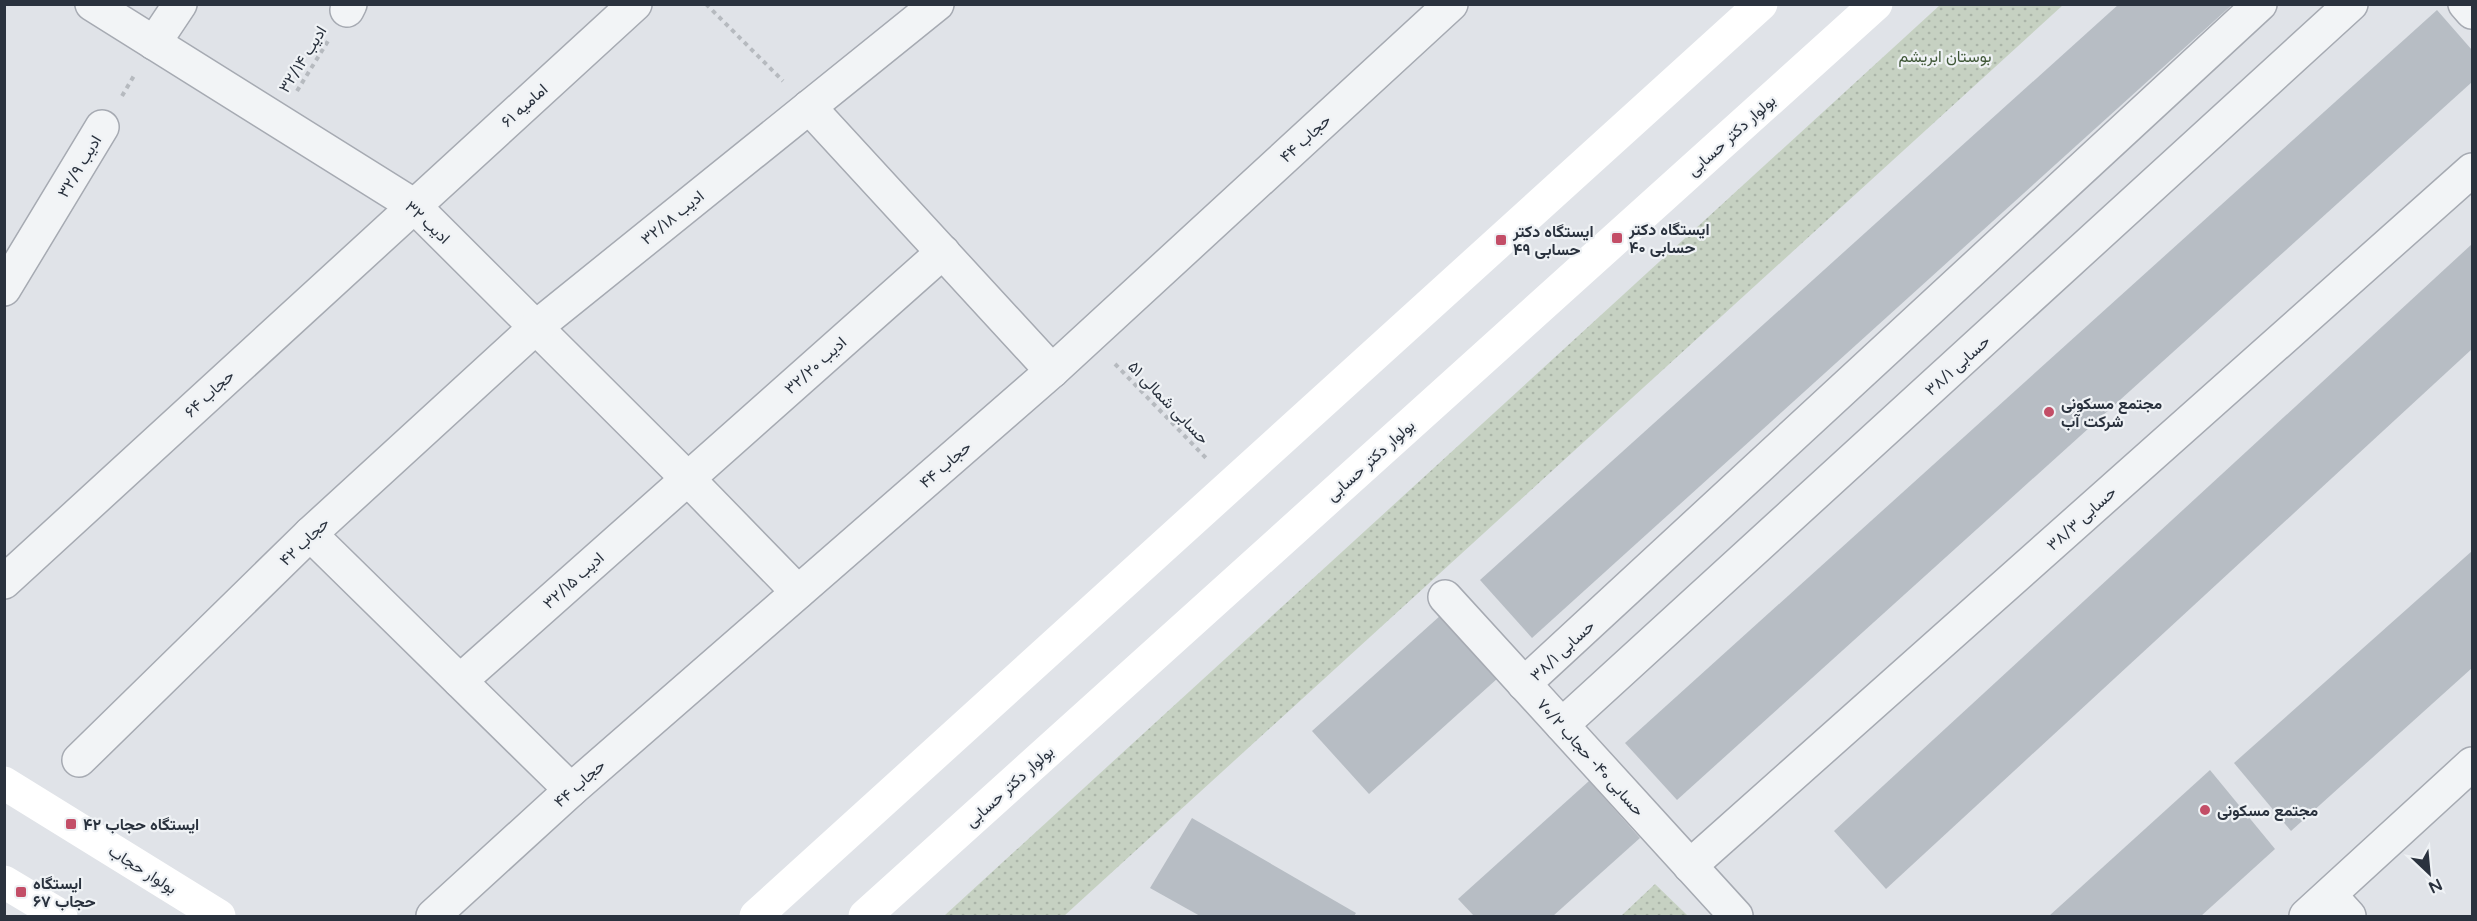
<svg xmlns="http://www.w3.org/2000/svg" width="2477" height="921" font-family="'Varela Round',Vazirmatn,sans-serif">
  <defs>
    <pattern id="grass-dots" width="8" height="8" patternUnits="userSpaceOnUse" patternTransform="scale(1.5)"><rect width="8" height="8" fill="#c6d1c2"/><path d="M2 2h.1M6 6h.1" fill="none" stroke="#aab4a8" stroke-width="1.8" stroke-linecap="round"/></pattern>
  </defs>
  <rect width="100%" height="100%" fill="#e0e3e8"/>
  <g fill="url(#grass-dots)">
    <polygon points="1940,5 2063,5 1064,916 944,916"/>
    <polygon points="1655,884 1688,916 1621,916"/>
  </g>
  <g fill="#b7bdc4">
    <polygon points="2119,4 2233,4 1532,638 1480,580"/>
    <polygon points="2437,10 2472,50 2472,82 1677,800 1625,743"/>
    <polygon points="2472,244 2472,349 1886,889 1834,831"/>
    <polygon points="2472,551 2472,668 2291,831 2234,763"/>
    <polygon points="1441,615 1498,678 1369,794 1312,731"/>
    <polygon points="2210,770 2275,849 2201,916 2049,916"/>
    <polygon points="1589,781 1640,838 1553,916 1474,916 1458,899"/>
    <polygon points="1192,818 1356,913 1354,916 1200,916 1150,888"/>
  </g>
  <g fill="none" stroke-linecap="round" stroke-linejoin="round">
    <defs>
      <g id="street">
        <polyline points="92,4 413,205 687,478 798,592"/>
        <polyline points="2465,4 2472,12"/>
        <polyline points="347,10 350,4"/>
        <polyline points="154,43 180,4"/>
        <polyline points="809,107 1052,371"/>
        <polyline points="4,289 102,127"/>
        <polyline points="310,534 571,790"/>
        <polyline points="4,582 635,4"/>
        <polyline points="1445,597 1736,916"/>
        <polyline points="460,681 943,252"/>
        <polyline points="1524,684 2260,4"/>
        <polyline points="1562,725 2351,4"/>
        <polyline points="79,760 310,534 535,328 937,4"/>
        <polyline points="1690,866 2472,170"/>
        <polyline points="2330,895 2349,916"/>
        <polyline points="433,916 571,790 1052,371 1451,4"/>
        <polyline points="2306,916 2472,764"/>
      </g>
    </defs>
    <use href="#street" stroke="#a6aab2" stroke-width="36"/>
    <g stroke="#b6babf" stroke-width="4" stroke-dasharray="4.5 4.5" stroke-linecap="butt">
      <polyline points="706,4 783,81"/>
      <polyline points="297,91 328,41"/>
      <polyline points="122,96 135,74"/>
      <polyline points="1115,364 1206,458"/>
    </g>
    <use href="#street" stroke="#f2f4f6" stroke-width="33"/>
    <g stroke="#fff" stroke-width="33">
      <polyline points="4,783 219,916"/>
      <polyline points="4,882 61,916"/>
      <polyline points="756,916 1761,4"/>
      <polyline points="865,916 1876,4"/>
    </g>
  </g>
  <g fill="#c34e67" stroke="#eff2f5" stroke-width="2">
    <rect x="1611" y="232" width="12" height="12" rx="3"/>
    <rect x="1495" y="234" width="12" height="12" rx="3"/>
    <circle cx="2049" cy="412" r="6"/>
    <circle cx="2205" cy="810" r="6"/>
    <rect x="65" y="818" width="12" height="12" rx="3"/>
    <rect x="15" y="886" width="12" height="12" rx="3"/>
  </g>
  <g text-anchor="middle" stroke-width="4.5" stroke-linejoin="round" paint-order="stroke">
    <g font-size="16" fill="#405838" stroke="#eff2f5">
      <text x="1945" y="62">بوستان ابریشم</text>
    </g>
    <g font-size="16" fill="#2a323e" stroke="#eff2f5">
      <text transform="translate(302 59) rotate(-58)" y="6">ادیب ۳۲/۱۴</text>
      <text transform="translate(524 105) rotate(-42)" y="6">امامیه ۶۱</text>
      <text transform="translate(1731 135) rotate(-42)" y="6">بولوار دکتر حسابی</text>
      <text transform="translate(1305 138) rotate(-43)" y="6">حجاب ۴۴</text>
      <text transform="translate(79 166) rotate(-59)" y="6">ادیب ۳۲/۹</text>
      <text transform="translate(672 217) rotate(-39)" y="6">ادیب ۳۲/۱۸</text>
      <text transform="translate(428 222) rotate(43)" y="6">ادیب ۳۲</text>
      <text transform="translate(815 365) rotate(-42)" y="6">ادیب ۳۲/۲۰</text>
      <text transform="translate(1957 365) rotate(-42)" y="6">حسابی ۳۸/۱</text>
      <text transform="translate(209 393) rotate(-43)" y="6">حجاب ۶۴</text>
      <text transform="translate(1169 402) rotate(46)" y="6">حسابی شمالی ۵۱</text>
      <text transform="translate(1370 460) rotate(-42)" y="6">بولوار دکتر حسابی</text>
      <text transform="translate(945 464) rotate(-41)" y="6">حجاب ۴۴</text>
      <text transform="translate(2081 518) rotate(-42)" y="6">حسابی ۳۸/۳</text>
      <text transform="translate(304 541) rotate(-44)" y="6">حجاب ۴۲</text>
      <text transform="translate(573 580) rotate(-42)" y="6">ادیب ۳۲/۱۵</text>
      <text transform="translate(1562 650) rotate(-43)" y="6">حسابی ۳۸/۱</text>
      <text transform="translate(1591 757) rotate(48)" y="6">حسابی ۴۰- حجاب ۷۰/۲</text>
      <text transform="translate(579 783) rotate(-42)" y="6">حجاب ۴۴</text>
      <text transform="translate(1009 786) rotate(-42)" y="6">بولوار دکتر حسابی</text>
      <text transform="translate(143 869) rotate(32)" y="6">بولوار حجاب</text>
    </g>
    <g font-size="16" font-weight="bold" fill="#2a323e" stroke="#eff2f5" text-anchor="start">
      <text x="1629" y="235">ایستگاه دکتر<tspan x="1629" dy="18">حسابی ۴۰</tspan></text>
      <text x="1513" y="237">ایستگاه دکتر<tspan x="1513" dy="18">حسابی ۴۹</tspan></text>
      <text x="2061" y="409">مجتمع مسکونی<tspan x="2061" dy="18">شرکت آب</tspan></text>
      <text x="2217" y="816">مجتمع مسکونی</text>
      <text x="83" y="830">ایستگاه حجاب ۴۲</text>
      <text x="33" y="889">ایستگاه<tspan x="33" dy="18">حجاب ۶۷</tspan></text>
    </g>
  </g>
  <rect width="2477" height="921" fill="none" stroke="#2a323e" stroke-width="12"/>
  <g transform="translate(2429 873) rotate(154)" stroke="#eff2f5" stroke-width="4.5" paint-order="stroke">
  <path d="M0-4.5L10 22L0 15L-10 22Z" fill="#2a323e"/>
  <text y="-9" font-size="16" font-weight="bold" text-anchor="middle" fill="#2a323e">N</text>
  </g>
</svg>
